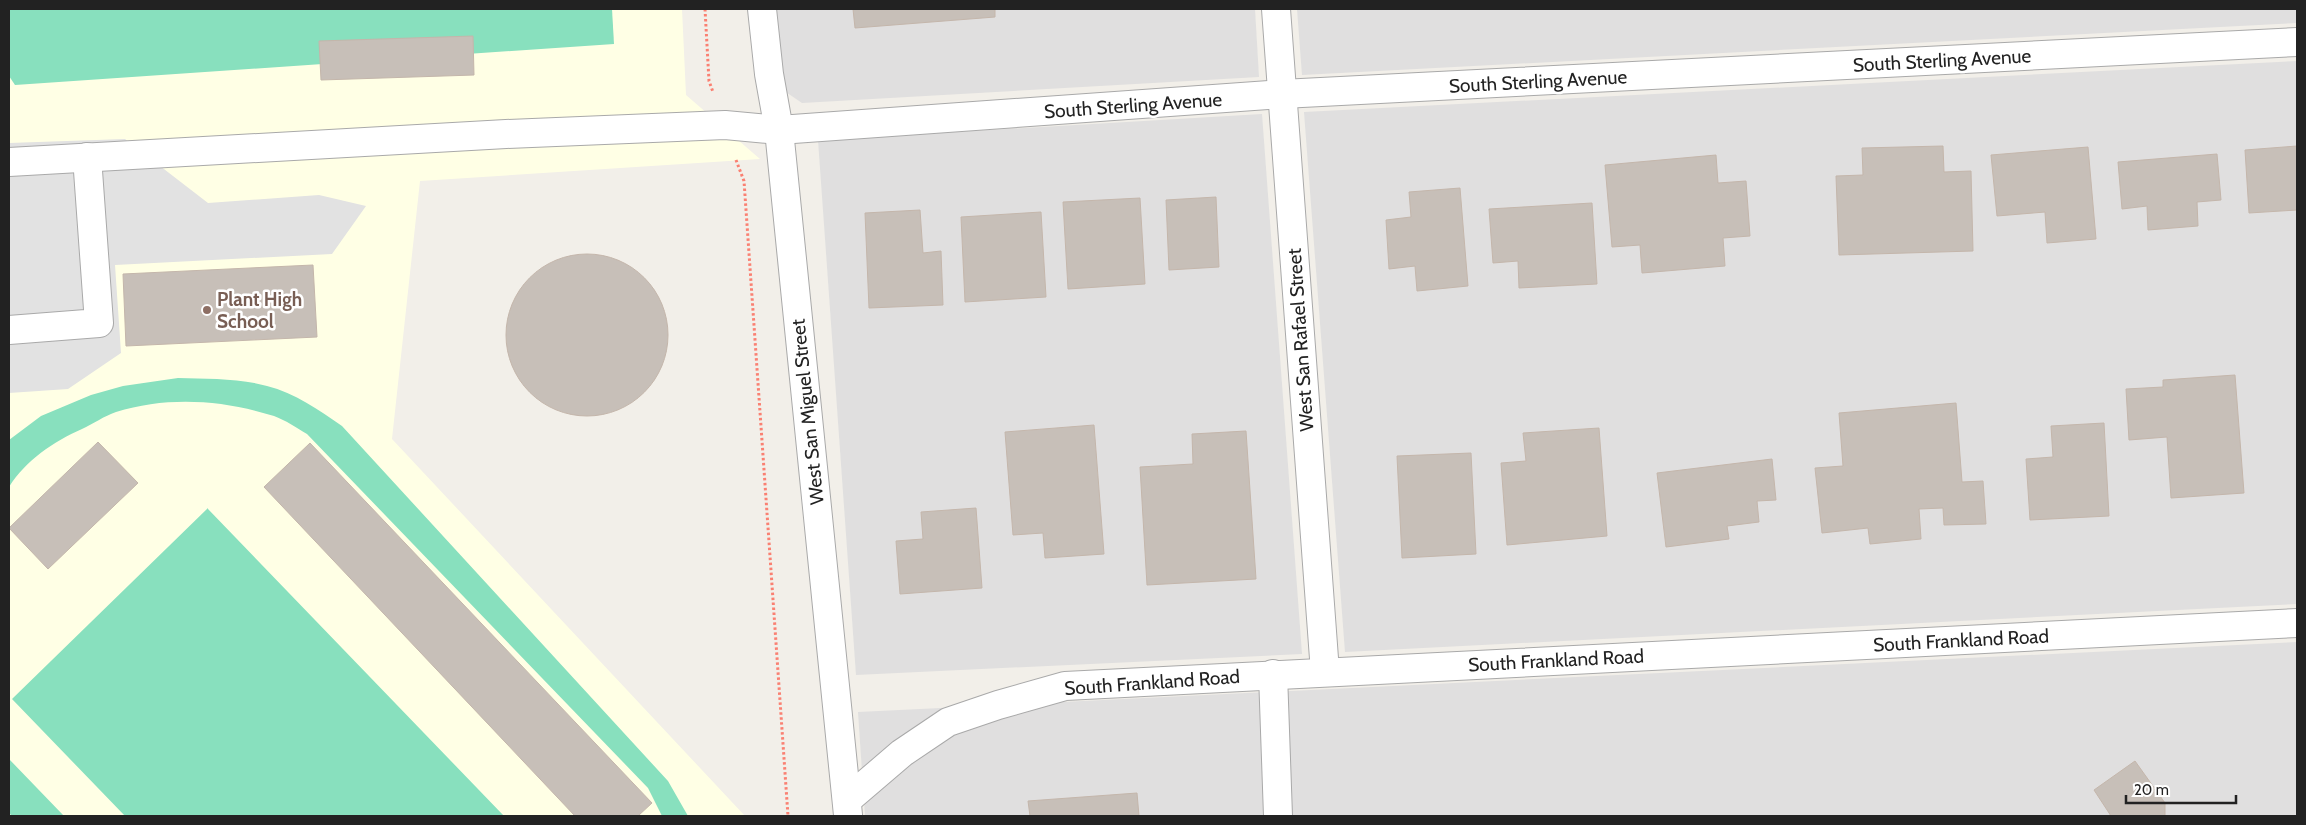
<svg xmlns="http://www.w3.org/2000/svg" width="2306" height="825" font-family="Cabin,sans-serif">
  <rect width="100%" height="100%" fill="#f2efe9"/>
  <g fill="#e0dfdf">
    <polygon points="770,9 1255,9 1259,77 802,103 777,86"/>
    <polygon points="1297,9 2297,9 2297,23 1302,75"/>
    <polygon points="2297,61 2297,604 1345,652 1304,112"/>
    <polygon points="1262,114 1302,654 856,675 818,140"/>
    <polygon points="2297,642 2297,816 865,816 858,712"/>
  </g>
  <polygon fill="#ffffe5" points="9,9 682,9 686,95 760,159 420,181 392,439 745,816 9,816"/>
  <g fill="#88e0be">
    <polygon points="9,9 612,9 614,44 15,85 9,76"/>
    <path d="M178,378c29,1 61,0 89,8 28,7 52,24 75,40l326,355 20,35h-26l-14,-28 -341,-354c-10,-6 -22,-14 -33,-18 -51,-16 -106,-20 -158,-4 -12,4 -23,12 -34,17 -29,13 -56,31 -73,58v-47l32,-24 50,-21 32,-9z"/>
    <polygon points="208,508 208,509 504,816 125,816 12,699"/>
    <polygon points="9,758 9,759 64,816 12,816 9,813"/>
  </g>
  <polygon fill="#e2e2e2" points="125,139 208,203 319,195 366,206 332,254 115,265 121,353 68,389 9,393 9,143"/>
  <g fill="#c7bfb8" stroke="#c4b6ab">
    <polygon points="853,9 995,9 995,17 855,28"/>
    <polygon points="473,36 474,75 321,80 319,41"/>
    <polygon points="1943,146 1944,172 1971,171 1973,251 1839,255 1836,176 1863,175 1862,148"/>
    <polygon points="2297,146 2297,210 2249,213 2245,150"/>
    <polygon points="2088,147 2096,239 2047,243 2045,212 1997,216 1991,155"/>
    <polygon points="2217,154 2221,200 2197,202 2198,226 2148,230 2147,206 2122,209 2118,162"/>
    <polygon points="1716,155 1718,183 1746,181 1750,236 1723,238 1725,266 1642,273 1640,245 1612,247 1605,165"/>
    <polygon points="1460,188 1468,286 1417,291 1415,266 1389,269 1386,220 1411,217 1409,192"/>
    <polygon points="1216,197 1219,267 1169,270 1166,200"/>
    <polygon points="1140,198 1145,284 1068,289 1063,202"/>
    <polygon points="1592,203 1597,284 1519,288 1518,261 1493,263 1489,209"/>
    <polygon points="920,210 923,253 941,251 943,305 869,308 865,213"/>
    <polygon points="1041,212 1046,297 965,302 961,217"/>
    <circle cx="587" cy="335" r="81"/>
    <polygon points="313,265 317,337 126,346 123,274"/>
    <polygon points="2235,375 2244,493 2171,498 2167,437 2129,440 2126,389 2163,387 2163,380"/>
    <polygon points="1956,403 1962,482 1983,481 1986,524 1944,525 1943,508 1919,509 1921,539 1870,544 1868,528 1822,533 1815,468 1843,466 1839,413"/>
    <polygon points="2104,423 2109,516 2030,520 2026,459 2053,457 2051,426"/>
    <polygon points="1094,425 1104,554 1045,558 1043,533 1013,535 1005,432"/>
    <polygon points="1599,428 1607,536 1507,545 1501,463 1526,461 1523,433"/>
    <polygon points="1246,431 1256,579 1147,585 1140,467 1193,464 1192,434"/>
    <polygon points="98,442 138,483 48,569 9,528"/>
    <polygon points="310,443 652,803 638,816 575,816 264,487"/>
    <polygon points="1471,453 1476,554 1402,558 1397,456"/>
    <polygon points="1772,459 1776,500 1757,501 1759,522 1727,526 1729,539 1666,547 1657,473"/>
    <polygon points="976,508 982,588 900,594 896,541 923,539 921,512"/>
    <polygon points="2135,761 2165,803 2165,816 2111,816 2094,790"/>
    <polygon points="1137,793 1139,816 1030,816 1028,801"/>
  </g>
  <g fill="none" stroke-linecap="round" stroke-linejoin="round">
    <defs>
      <g id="minor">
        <polyline points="762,9 769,74 779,130 848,815"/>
        <polyline points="1276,9 1325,672"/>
        <polyline points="9,162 506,134 725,125 779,130 1282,94 2297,42"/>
        <polyline points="9,330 99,323 87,157"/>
        <polyline points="1273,674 1278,816"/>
        <polyline points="847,800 902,753 948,722 998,705 1065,686 2297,623"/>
      </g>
    </defs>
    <use href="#minor" stroke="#a9a9a9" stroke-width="30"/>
    <g stroke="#fa8072" stroke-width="3" stroke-dasharray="2.5 2.5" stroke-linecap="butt">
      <polyline points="705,9 709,81 713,92"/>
      <polyline points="736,160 744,181 788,816"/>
    </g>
    <use href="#minor" stroke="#fff" stroke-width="28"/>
  </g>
  <circle fill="#8d6e63" stroke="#fff" stroke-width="2" cx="207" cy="310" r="5"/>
  <g text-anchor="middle" stroke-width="5" stroke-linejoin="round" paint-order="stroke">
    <g font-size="19" fill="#222" stroke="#fff">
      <text transform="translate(1942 60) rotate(-3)" y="7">South Sterling Avenue</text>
      <text transform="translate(1538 81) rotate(-3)" y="7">South Sterling Avenue</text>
      <text transform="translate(1133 105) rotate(-4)" y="7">South Sterling Avenue</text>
      <text transform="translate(1300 340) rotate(-94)" y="7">West San Rafael Street</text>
      <text transform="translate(807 412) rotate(-96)" y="7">West San Miguel Street</text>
      <text transform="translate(1961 640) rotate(-3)" y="7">South Frankland Road</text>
      <text transform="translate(1556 660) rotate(-3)" y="7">South Frankland Road</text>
      <text transform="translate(1152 682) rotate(-4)" y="7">South Frankland Road</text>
    </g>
    <g font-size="19" font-weight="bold" fill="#785e54" stroke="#fff" text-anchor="start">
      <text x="217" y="306">Plant High<tspan x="217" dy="22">School</tspan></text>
    </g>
  </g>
  <rect width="2306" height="825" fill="none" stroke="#222222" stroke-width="20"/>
  <path d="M2126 795v8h110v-8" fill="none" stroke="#222222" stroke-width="2.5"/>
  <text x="2134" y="795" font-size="15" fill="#222222" stroke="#ffffff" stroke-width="4" paint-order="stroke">20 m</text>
</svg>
